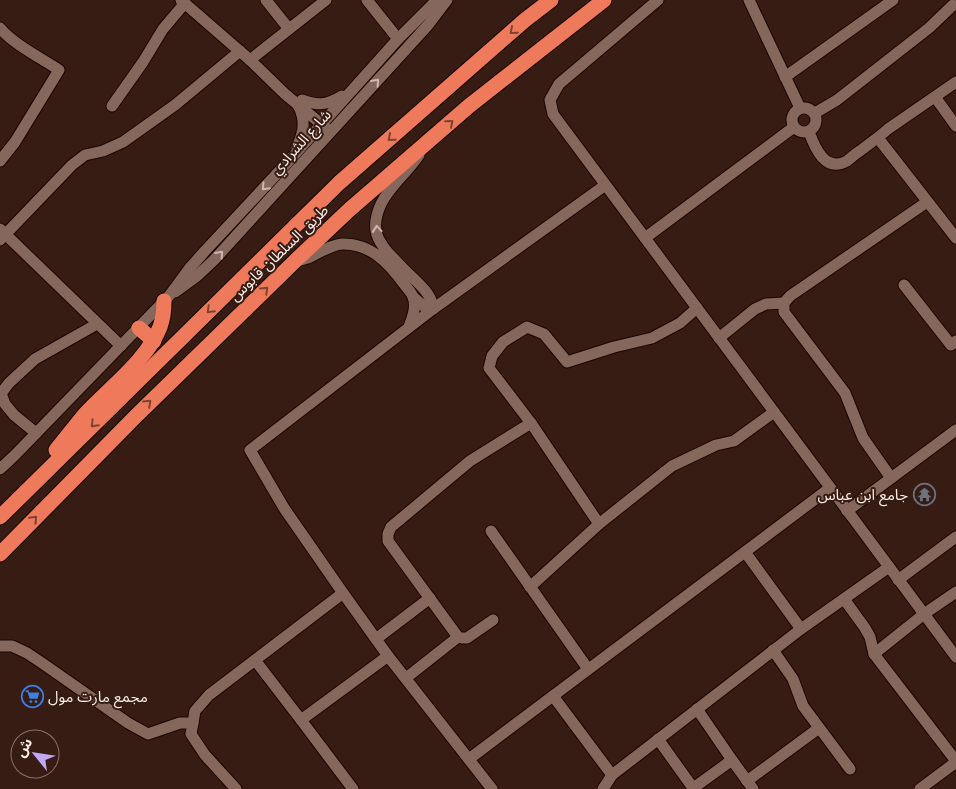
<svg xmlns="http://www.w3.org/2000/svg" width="956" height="789" font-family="Mulish,'Noto Sans Arabic',sans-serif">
  <rect width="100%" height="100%" fill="#361c13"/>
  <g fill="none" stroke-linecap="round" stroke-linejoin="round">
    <defs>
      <g id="minor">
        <polyline points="181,0 250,60 285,94 326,128"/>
        <polyline points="266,0 289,29"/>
        <polyline points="367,0 398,39"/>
        <polyline points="658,0 559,84 550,100 553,114 956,657"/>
        <polyline points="749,0 800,108"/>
        <path d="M0,28c13,16 41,30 59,42l-44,72 -15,19"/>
        <polyline points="250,60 326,0"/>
        <polyline points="785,77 893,0"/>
        <polyline points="935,97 956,126"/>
        <path d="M302,100c16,6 25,5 40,-4"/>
        <polyline points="112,106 143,62 163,29 185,3"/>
        <circle cx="804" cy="120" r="12"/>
        <polyline points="815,113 837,100 929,28 953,5"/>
        <path d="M809,132c6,16 16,41 38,29 4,-3 8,-7 13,-10 9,-7 19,-14 28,-22l68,-47"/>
        <polyline points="878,138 956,238"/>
        <path d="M297,147c7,-15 9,-27 1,-42"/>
        <polyline points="0,229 121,346"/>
        <polyline points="645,238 794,127"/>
        <polyline points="0,240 72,165 85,155 103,151 123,142 175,105 240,51"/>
        <path d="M296,261c4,-1 10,-2 14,-4 10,-5 21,-12 32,-13 28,-1 47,19 62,40 3,4 8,9 9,13 4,10 -1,21 -4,30"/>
        <polyline points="904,285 951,345 956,341"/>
        <polyline points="175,292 197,276 214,260 428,25 447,0"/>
        <path d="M413,297l13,11 7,1c-1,-14 -11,-22 -20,-31 -7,-6 -13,-13 -19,-19 -18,-18 -24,-31 -13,-55 9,-19 27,-32 38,-49"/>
        <polyline points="719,338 755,309 766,304 784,303"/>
        <polyline points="0,391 5,404 14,415 36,433"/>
        <polyline points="0,395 9,383 35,359 97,324"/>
        <polyline points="0,469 15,455 169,296 189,269 204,252 286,164 398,39 437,0"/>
        <polyline points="891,478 863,438 845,393 784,312 784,303 790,296 927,202"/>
        <polyline points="847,511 956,430"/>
        <polyline points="599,524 531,423 489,368 492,356 503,342 527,327 544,334 567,362 614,347 652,338 680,323 697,308"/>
        <polyline points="491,531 588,669"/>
        <polyline points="898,580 956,537"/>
        <polyline points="530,587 599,524 672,466 716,445 734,441 774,412"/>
        <polyline points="844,599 865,628 870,637 874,654 956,761"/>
        <polyline points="493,620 467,638 462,638 458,637 388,541 388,534 391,527 470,461 531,423"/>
        <polyline points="801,629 889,567"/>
        <polyline points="376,639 430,598"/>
        <polyline points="0,646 12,646 27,653 42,663 128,723 148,734 180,723 193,723"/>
        <polyline points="773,650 793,679 803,706 850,769"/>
        <polyline points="874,654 924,614 956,592"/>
        <polyline points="255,660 301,720 353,789"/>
        <polyline points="406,678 458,637"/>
        <polyline points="553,696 612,775"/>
        <polyline points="697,709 732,760"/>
        <polyline points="301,720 388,656"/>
        <polyline points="658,739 693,788"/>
        <polyline points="469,759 830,488"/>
        <polyline points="747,781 819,728"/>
        <polyline points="236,789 205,755 191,734 195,711 209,695 343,593"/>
        <polyline points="492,789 388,656 343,593 284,508 250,450 433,309 604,186"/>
        <polyline points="603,789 612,775 801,629 745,552"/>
        <polyline points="692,789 732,760 753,789"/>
        <polyline points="920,789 956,762"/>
      </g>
      <g id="highway">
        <polyline points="139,328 154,341"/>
        <path d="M56,450c10,-12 19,-24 29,-36 23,-25 63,-55 75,-87 3,-8 4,-17 4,-26"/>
        <polyline points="0,517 339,183 525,20 551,0"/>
        <polyline points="0,554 136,416 294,262 349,210 469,106 604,0"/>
      </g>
    </defs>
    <use href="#minor" stroke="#1c0601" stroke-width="13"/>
    <use href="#highway" stroke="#1c0601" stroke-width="17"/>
    <use href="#minor" stroke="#86675c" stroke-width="11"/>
    <use href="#highway" stroke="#ee7a5b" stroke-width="15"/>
  </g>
  <defs><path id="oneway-chevron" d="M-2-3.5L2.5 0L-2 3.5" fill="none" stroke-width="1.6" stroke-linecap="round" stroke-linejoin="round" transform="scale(1.25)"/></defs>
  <g stroke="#804230">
    <use href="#oneway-chevron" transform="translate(513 31) rotate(139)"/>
    <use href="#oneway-chevron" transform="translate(450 123) rotate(-41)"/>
    <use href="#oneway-chevron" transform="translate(391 138) rotate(139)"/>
    <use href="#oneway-chevron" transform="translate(265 290) rotate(-44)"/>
    <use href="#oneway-chevron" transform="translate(210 310) rotate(135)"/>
    <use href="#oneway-chevron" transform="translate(148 403) rotate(-44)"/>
    <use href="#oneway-chevron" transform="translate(94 424) rotate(135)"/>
    <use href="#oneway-chevron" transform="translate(34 519) rotate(-46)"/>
  </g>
  <g stroke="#cdb8b1">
    <use href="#oneway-chevron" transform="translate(376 82) rotate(-48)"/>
    <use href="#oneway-chevron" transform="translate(265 187) rotate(133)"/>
    <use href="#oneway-chevron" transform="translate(377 229) rotate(-95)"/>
    <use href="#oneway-chevron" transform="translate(220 254) rotate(-48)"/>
  </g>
  <defs>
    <symbol id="temple-ring" viewBox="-11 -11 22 22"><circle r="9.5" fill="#361c13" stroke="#6b7280" stroke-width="1.5"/><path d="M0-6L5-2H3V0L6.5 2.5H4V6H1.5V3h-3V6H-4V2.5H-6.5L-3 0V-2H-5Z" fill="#6b7280"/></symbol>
    <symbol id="supermarket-ring" viewBox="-11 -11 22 22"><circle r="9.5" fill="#361c13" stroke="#3f7fe0" stroke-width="1.5"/><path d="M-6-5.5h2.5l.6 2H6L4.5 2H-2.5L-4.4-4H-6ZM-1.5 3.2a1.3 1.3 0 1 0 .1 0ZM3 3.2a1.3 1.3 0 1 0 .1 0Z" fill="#3f7fe0"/></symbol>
  </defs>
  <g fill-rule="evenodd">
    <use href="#temple-ring" x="912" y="482" width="25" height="25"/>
    <use href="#supermarket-ring" x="20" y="684" width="25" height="25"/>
  </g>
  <g text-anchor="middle" stroke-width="4" stroke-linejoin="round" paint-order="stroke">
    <g font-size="15" fill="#fdeee9" stroke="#361c13">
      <text transform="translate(301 142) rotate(-48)" y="5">شارع الشرادي</text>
      <text transform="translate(279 253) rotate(-44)" y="5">طريق السلطان قابوس</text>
    </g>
    <g font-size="15" fill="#fdeee9" stroke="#361c13" text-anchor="end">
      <text x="908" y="500">جامع ابن عباس</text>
      <text x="48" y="702" text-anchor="start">مجمع مارت مول</text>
    </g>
  </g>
  <g transform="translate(35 754) rotate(300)"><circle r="24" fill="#361c13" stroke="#867069"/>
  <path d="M0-4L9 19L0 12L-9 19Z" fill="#c1a8f3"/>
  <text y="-8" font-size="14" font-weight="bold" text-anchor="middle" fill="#fdeee9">ش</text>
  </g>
</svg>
